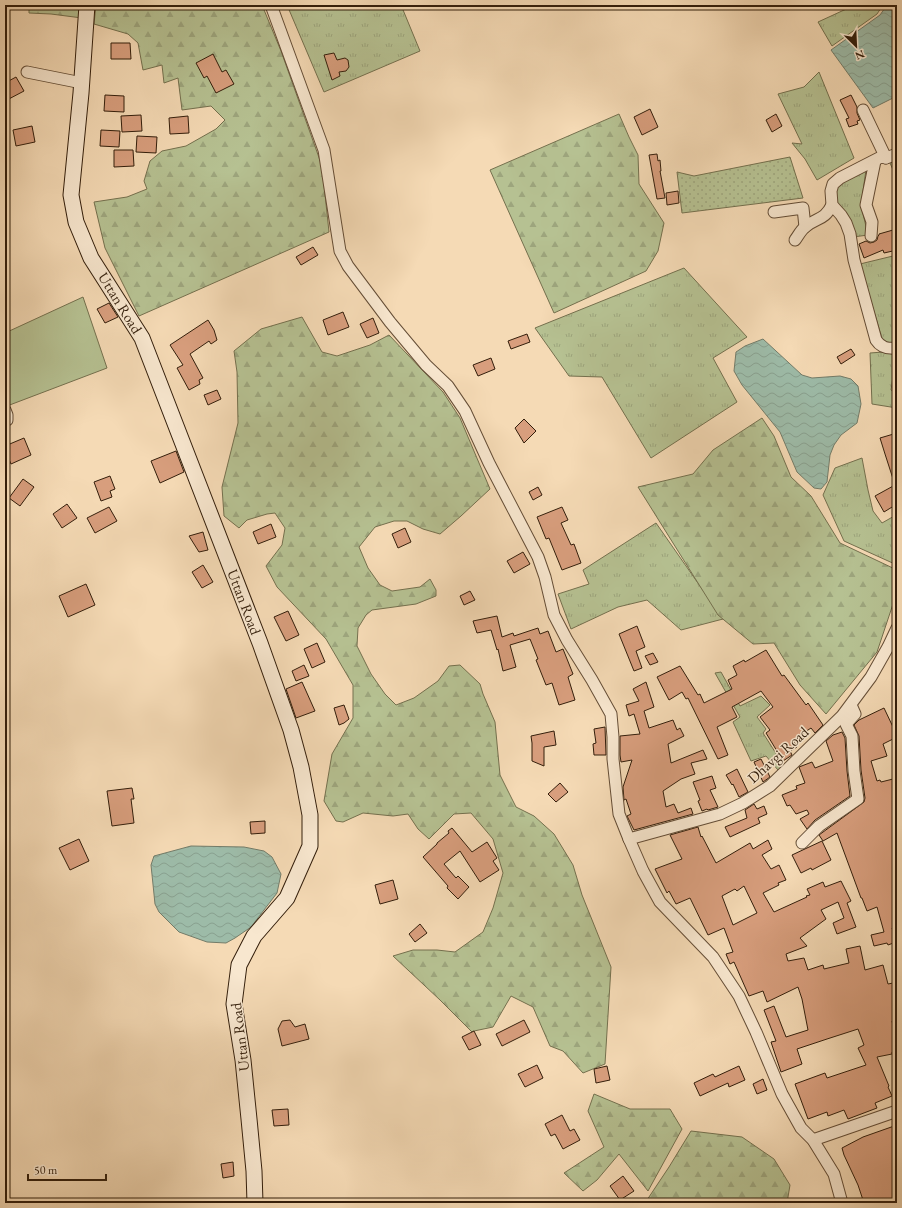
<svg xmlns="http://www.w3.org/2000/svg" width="902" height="1208" font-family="'EB Garamond',serif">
  <defs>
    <pattern id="grass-tufts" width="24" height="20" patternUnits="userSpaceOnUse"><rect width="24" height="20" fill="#b6c192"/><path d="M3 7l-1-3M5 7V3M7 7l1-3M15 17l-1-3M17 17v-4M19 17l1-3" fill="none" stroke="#9da57d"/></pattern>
    <pattern id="forest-firs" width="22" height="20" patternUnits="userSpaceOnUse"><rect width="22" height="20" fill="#b6c192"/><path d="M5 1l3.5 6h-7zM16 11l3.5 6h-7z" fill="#9da57d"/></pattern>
    <pattern id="garden-dots" width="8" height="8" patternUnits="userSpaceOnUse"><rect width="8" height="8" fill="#b6c192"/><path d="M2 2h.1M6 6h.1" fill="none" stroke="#9da57d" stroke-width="1.8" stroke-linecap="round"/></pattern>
    <pattern id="water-waves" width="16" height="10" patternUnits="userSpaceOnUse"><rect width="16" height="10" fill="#9dbba8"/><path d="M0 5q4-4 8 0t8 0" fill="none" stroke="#88a08f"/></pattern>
  </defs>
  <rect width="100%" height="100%" fill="#f5dab5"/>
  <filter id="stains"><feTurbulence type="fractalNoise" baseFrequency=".005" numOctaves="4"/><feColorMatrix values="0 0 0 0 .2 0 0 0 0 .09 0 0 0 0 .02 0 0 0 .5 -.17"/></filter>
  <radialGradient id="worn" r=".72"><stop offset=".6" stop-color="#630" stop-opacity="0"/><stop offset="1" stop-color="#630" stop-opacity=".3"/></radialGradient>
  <g fill="url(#grass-tufts)" stroke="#74704e">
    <polygon points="287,5 401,5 420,51 324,92"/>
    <polygon points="855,5 883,5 877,14 832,46 818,22"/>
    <polygon points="819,72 854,158 817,180 805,159 792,143 802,144 778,94 804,87"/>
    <polygon points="897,158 897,179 890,163"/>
    <polygon points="866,170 861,205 868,235 853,237 836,204 836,186"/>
    <polygon points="897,255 897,343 883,342 860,264"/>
    <polygon points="684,268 747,337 713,358 737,402 651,458 602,377 569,376 535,328"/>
    <polygon points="897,351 897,367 894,370 891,390 897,394 897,408 872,404 870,353"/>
    <polygon points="862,458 868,490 873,511 882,523 896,515 897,516 897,565 844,541 823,495 835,468"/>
    <polygon points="656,523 723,619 681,630 647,600 618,607 571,629 558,594 589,584 583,570"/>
    <polygon points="721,672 740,706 761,696 770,705 757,717 766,729 763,733 784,766 778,770 766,756 751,761 733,722 740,717 715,673"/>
  </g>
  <g fill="url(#forest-firs)" stroke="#74704e">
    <polygon points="29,5 82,5 82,18 51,14 29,13"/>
    <polygon points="96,5 262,5 281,51 322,166 329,232 139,316 105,248 94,202 127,197 147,189 144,181 150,161 162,151 186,146 216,129 225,120 211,106 182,110 178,78 164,83 162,65 143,70 138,43 128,34 94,24"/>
    <polygon points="619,114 629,137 638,155 639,184 664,223 658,251 646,271 554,313 490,170"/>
    <polygon points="302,317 322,352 337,356 370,345 389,335 443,392 460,418 490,489 461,516 440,534 423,529 407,521 394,521 375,527 359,547 368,568 380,585 392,591 420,587 430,579 436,590 436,596 416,604 372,610 366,615 358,628 357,646 371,674 385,694 396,705 414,698 438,681 449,666 460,665 480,684 483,694 495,722 500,775 516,807 534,816 554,834 573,865 582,895 611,967 605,1064 583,1073 563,1051 550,1046 533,1007 511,996 493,1027 474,1031 472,1032 440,1000 393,956 413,950 437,950 455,952 483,932 493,908 503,873 493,839 471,813 454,814 429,839 418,829 408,814 393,816 363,813 343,822 336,821 324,801 332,754 353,718 353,685 326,639 277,587 266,566 282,545 285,528 275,513 267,514 247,520 239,528 224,516 222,487 238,423 237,372 234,351 261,329"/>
    <polygon points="762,418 774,436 791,477 811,496 840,543 897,570 897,592 877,652 826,714 800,685 774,643 753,644 718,615 638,487 693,474 713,450"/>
    <polygon points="594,1094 630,1109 670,1109 682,1129 648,1191 619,1154 597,1180 583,1191 564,1173 604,1147 588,1111"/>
    <polygon points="691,1131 742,1137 774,1159 790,1185 787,1203 645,1203 669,1167"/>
  </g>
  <polygon fill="#b6c192" stroke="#74704e" points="83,297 107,368 7,406 5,401 5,333"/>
  <polygon fill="url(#garden-dots)" stroke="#74704e" points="790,157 803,198 682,213 677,172 694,176"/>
  <g fill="url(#water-waves)" stroke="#737c69">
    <polygon points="887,5 897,5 897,96 873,108 831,50 880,15"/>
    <polygon points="763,339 802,375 812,378 840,376 851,379 858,386 861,404 857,423 841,435 834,445 830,455 827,482 821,489 814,488 797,472 780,432 742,385 734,371 736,352 745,346"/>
    <polygon points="191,846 244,847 264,851 272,857 281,874 277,893 251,927 235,938 226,943 207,942 179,932 159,912 155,904 151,865 154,856"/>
  </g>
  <g fill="#d89e7d" stroke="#331e0b" fill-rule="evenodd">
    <polygon points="111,43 130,43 131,59 111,59"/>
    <polygon points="334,53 337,60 345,58 348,60 349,67 346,71 339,72 340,76 332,80 324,55"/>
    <polygon points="213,54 222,72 226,70 234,84 216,93 207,76 204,78 196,63"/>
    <polygon points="16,77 24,91 5,101 5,83"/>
    <polygon points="105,95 124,96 124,112 104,111"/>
    <polygon points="851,95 857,107 857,113 860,120 857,121 858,124 849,127 846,119 849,118 840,100"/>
    <polygon points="650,109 658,127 642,135 634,117"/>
    <polygon points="776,114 782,126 772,132 766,120"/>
    <polygon points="141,115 142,131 122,132 121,116"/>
    <polygon points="188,116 189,133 170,134 169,118"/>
    <polygon points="32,126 35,142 16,146 13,130"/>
    <polygon points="101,130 120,131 119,147 100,146"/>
    <polygon points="137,136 157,137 156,153 136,152"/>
    <polygon points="114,150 133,150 134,166 114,167"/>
    <polygon points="657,154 658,161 660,160 661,171 660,171 665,198 657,199 649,155"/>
    <polygon points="678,191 679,203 667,205 666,193"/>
    <polygon points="893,230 897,250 884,253 883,250 864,258 859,244 866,241 870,243 874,242 877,240 878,236 879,235 879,234"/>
    <polygon points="313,247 318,255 301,265 296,257"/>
    <polygon points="109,303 118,317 105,323 97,309"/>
    <polygon points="343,312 349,327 328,335 323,320"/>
    <polygon points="373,318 379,333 367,338 360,324"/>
    <polygon points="208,320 214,330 217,340 211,344 209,341 190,354 203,378 199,380 200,384 189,390 177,368 183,365 170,345"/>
    <polygon points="527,334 530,342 511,349 508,341"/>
    <polygon points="851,349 855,355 841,364 837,357"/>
    <polygon points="491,358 495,369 478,376 473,365"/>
    <polygon points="217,390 221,399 208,405 204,395"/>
    <polygon points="524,419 536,431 524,443 515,428"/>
    <polygon points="897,433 897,504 884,512 875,496 895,485 885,454 880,438"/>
    <polygon points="24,438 31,455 11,464 5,450 5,446"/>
    <polygon points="176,451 184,472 160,483 151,461"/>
    <polygon points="110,476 115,489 110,491 112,497 101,501 94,482"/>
    <polygon points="23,479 34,487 20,506 9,498"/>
    <polygon points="538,487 542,495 533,500 529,492"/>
    <polygon points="67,504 77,518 62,528 53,514"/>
    <polygon points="109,507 117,521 95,533 87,518"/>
    <polygon points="562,507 568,520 561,523 571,545 574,544 581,563 562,570 549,538 546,539 537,517"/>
    <polygon points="271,524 276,537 258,544 253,532"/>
    <polygon points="405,528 411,542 398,548 392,534"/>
    <polygon points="203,532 208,550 199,552 189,536"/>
    <polygon points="523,552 530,564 514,573 507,561"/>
    <polygon points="203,565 213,582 202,588 192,572"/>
    <polygon points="86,584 95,605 68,617 59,596"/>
    <polygon points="470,591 475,600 464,605 460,596"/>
    <polygon points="288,611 299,635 286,641 274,617"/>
    <polygon points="497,616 502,637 513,633 514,636 538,628 540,634 548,631 556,652 563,649 573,674 568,677 575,700 559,705 552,683 546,685 536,660 538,659 530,639 510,645 516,667 503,671 498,649 497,650 491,630 477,633 473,621"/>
    <polygon points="637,626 645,647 636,651 642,668 634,671 619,634"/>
    <polygon points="317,643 325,662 312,668 304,649"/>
    <polygon points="766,650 782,676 784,675 806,705 808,703 823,725 815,733 811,728 793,740 797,747 790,751 792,755 783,761 766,733 770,730 760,717 773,707 761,691 732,707 737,717 717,727 728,755 718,759 688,698 686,699 682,692 669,700 657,677 680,666 698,695 700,694 704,703 732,689 728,680 737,675 733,666 744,660 745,662"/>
    <polygon points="653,653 658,662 650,665 645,656"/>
    <polygon points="304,665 309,676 296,681 292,671"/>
    <polygon points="302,682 315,711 296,718 286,689"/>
    <polygon points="646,682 654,707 644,711 649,728 673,720 677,730 680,728 684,736 668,744 671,763 703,750 707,759 691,763 695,774 681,779 663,791 666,807 674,804 678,813 691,808 693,814 634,830 627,816 631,814 626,799 624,800 623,787 632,760 621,762 620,755 620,736 640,734 634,714 629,716 626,705 639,701 633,689"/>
    <polygon points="344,705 349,719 344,723 339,725 334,708"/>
    <polygon points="884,708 893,727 897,725 897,737 883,744 887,756 871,761 877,781 880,780 881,782 893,779 894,781 897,781 897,870 894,872 897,879 897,926 892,928 896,942 888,945 887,943 874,946 871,935 884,932 877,907 867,911 862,898 861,898 837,833 823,841 819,835 864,802 865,798 861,770 859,736 854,725 859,720"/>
    <polygon points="605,727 606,755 594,755 593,744 596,743 594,729"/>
    <polygon points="554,731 556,745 544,747 544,766 532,761 532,743 531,736"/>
    <polygon points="842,732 845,738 847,771 850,796 815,820 807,829 800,819 809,814 807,810 796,814 790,805 787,806 782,795 797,789 796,786 805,783 799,767 812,762 815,768 833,761 826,741 833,735"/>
    <polygon points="761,759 770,777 763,782 754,762"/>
    <polygon points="737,769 748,792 739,797 733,784 732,785 726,775"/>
    <polygon points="712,776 716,788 710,790 718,807 708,810 707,809 702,811 698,801 700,800 693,782"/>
    <polygon points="560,783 568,792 556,802 548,794"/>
    <polygon points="132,788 134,799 131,799 134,823 112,826 107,791"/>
    <polygon points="754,804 757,809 764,806 767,814 758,818 760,823 730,837 725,827 747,818 745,810"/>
    <polygon points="265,821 265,833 251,834 250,822"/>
    <path d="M698,827l3,10 1,-1 14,27 34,-20 3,6 15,-9 4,9 -10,6 9,14 8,-4 7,15 -8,3 1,2 -16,8 11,19 33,-15 -1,-1 4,-1 -3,-6 16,-7 2,5 16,-6 10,20 -4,2 9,24 -19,7 -4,-11 11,-5 -6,-16 -17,8 5,9 -26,19 7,8 -21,8 2,7 16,-3 4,12 15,-5 1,4 25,-6 -3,-14 14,-3 5,24 18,-5 5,19 5,-1 1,7 3,-1v32h-5l5,23v7l-5,1v2l-15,3 12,29 -1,1 4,9 -17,7 2,5 -29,11 -4,-9 -16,6 -1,-4 -19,7 -13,-35 30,-11 2,5 39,-13 -8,-17 6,-3 -6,-16 -31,10 -30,10 5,15 -21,8 -10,-30 5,-1 -12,-31 10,-4 12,31 22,-7 -6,-31 -4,-12 -31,15 -4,-11 -14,5 -15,-34 -4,2 -4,-10 7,-2 -9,-24 -16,7 -18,-37 -14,6 -7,-13 -2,2 -12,-24 27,-10 -12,-24zM744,886l13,27 -24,12 -11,-29 13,-7 2,2z"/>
    <polygon points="452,828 472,852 487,842 497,858 493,861 499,870 480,882 460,851 444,864 456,878 458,876 469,887 458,899 447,888 448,886 423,857 437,844 437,843 449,833 448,831"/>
    <polygon points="79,839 89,861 70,870 59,848"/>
    <polygon points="822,841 831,860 812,870 811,868 801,873 792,855"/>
    <polygon points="393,880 398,899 380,904 375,885"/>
    <polygon points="420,924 427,933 415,942 409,934"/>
    <polygon points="290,1020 295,1027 305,1024 309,1039 282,1046 278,1029 282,1021"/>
    <polygon points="524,1020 530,1032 502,1046 496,1034"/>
    <polygon points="474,1031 481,1045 469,1050 462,1037"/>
    <polygon points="537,1065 543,1078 525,1087 518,1074"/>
    <polygon points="607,1066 610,1080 596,1083 594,1069"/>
    <polygon points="739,1066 745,1080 729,1087 728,1083 700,1096 694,1083 713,1074 715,1077"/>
    <polygon points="763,1079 767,1090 757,1094 753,1084"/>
    <polygon points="288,1109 289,1125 274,1126 272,1110"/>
    <polygon points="562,1115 570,1131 574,1129 580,1140 563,1149 555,1134 551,1136 545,1124"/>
    <polygon points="897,1125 897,1203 864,1203 858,1185 844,1155 842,1148 863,1137"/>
    <polygon points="233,1162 234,1176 223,1178 221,1164"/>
    <polygon points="623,1176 634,1191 620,1200 610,1186"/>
  </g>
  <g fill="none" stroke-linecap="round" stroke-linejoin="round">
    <defs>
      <g id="minor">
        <polyline points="271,5 324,150 340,251 348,266 390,322 426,365 448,386 465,411 489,463 538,557 545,577 554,615 567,640 592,680 611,714 613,737 613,759 619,814 629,839 643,871 660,902 713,957 739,996 756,1032 782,1094 801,1128 813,1140 834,1174 842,1203"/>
        <polyline points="27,72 82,83"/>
        <polyline points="863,110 886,158"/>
        <path d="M897,154l-11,4 -5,-1 -41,21 -7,6 -2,7 1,14 9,10 5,8 4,11 4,26 22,80c5,8 12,9 21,8"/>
        <polyline points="774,212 803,208 805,227"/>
        <polyline points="871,236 872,222 866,205 875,161"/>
        <path d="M795,240c3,-4 6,-10 10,-13 12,-10 19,-6 27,-22"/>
        <polyline points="5,410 7,415 7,420 5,421"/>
        <polyline points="629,839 720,814 743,803 770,786 842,716 871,677 888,647 897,628"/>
        <polyline points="802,843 819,826 858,799 854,771 852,736 846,724 855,714 851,705"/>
        <polyline points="813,1140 897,1111"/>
      </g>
      <polyline id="secondary" points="87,5 81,93 71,195 76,222 91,258 142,338 260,643 291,730 301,767 310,815 310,846 287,898 254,936 239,965 234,1004 243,1060 249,1119 254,1171 255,1203"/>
    </defs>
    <use href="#minor" stroke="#644d36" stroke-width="13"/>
    <use href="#secondary" stroke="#331e0b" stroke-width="17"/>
    <use href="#minor" stroke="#f8e7cf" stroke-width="11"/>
    <use href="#secondary" stroke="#f8e7cf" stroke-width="15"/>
  </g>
  <g text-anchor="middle" stroke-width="3" stroke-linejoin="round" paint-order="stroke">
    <g font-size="15" fill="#331e0b" stroke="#f8e7cf">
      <text transform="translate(120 303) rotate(58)" y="5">Uttan Road</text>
      <text transform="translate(244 602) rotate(69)" y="5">Uttan Road</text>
      <text transform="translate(778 755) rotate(-42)" y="5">Dhavgi Road</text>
      <text transform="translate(240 1037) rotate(-97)" y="5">Uttan Road</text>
    </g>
  </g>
  <rect width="902" height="1208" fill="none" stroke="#f5dab5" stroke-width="20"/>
  <rect x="6" y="6" width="890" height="1196" fill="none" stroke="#331e0b" stroke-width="2"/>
  <rect x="10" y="10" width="882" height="1188" fill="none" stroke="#331e0b"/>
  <g transform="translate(856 46) rotate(156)" stroke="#f8e7cf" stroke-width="3" paint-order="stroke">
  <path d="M0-3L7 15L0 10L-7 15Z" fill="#331e0b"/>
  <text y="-6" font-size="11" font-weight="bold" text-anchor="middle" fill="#331e0b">N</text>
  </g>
  <path d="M28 1174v6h78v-6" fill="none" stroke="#331e0b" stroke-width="2"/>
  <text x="34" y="1174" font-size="12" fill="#331e0b" stroke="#f8e7cf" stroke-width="3" paint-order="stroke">50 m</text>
  <rect width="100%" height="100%" filter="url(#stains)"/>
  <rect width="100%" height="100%" fill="url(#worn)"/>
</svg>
